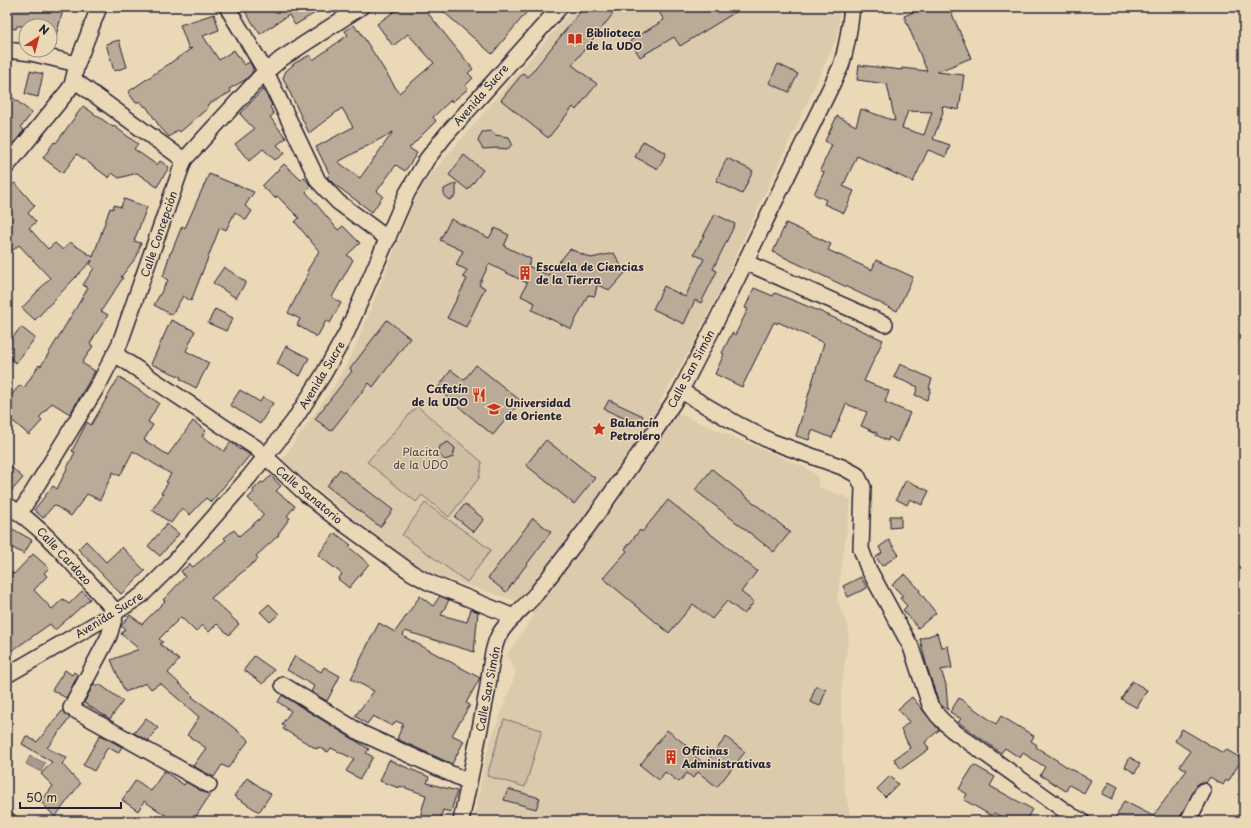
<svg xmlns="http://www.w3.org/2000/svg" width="1251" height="828" font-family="'Playpen Sans',sans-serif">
  <rect width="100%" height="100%" fill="#ebd8b6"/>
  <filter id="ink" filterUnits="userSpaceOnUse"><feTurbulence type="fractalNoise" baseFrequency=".025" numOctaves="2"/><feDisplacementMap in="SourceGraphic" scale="8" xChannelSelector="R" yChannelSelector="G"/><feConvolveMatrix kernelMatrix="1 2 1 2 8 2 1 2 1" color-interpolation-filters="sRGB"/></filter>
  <g filter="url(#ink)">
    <polygon fill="#dccaad" points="575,7 840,7 838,30 836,40 801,116 717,296 692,346 659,403 679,414 807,468 817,476 819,487 851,499 837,600 849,629 848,641 842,684 841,714 842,752 845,793 852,821 474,821 484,765 491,739 516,673 507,655 534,615 516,601 422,571 281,461 334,386 353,353 408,216 420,187"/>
    <g fill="#cebea4" stroke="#787070">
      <polygon points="417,406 482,462 479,478 449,517 422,495 416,502 367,462"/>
      <polygon points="425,503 491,550 467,582 402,535"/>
      <polygon points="504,719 542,730 525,787 487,776"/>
    </g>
    <polygon fill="#a7998c" stroke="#72696c" points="30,756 45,763 41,772 26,764"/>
    <g fill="#b9ab97" stroke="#22223b" fill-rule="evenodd">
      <polygon points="7,7 64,7 53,46 50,46 50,26 17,26 16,29 7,27"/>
      <polygon points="242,7 325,7 295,25 289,15 260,34"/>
      <path d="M400,7h23l50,62 -5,4 5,5 -8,8 3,3 -16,13 -1,-2 -18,17 3,4 -27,27 8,5 -12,18 -9,-6 -19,26 6,5 -11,16 -38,-28 -7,-7 3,-2 -14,-28 37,-20 -11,-19 -33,25 -26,-55 3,-7 9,-8 15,-8 3,5 35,-25 -3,-4 9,-6 4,6 1,-1 40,63 35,-30 -26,-29 -15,12 -16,-22zM393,132l-33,46 -22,-16z"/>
      <polygon points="438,7 531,7 492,54"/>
      <polygon points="584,7 605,7 613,14 572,65 597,84 576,110 573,107 548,138 501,100 523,73 528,77"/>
      <polygon points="656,7 744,7 680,46 674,37 640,57 630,41 664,20"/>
      <path d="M926,7h23l22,51 -34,14 27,3 -5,35 -17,-4 1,7 -10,26 17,6 -4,12 -18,-7 -15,32 -56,-26 -14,30 11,5 -10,22 -20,-9 2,-4 -12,-6 10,-22 -4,-2 12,-25 -7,-4 12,-25 19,10 5,-17 34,12 -8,-37 -30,-4 2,-15 43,5v-2l25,3 -23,-55zM908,111l24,1 -8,23 -22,-7z"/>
      <polygon points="214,14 219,30 203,36 219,60 234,50 244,65 250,62 253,69 252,73 245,80 229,89 231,92 207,105 209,107 180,132 178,130 169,137 160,127 146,106 145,107 140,101 136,103 128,92 192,48 189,49 180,25"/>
      <polygon points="119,40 127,67 114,71 106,44"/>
      <polygon points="778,64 798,74 789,92 769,83"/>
      <polygon points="30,71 43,74 38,97 25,94"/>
      <polygon points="263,89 272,105 270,107 274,114 270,117 286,138 277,145 285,153 275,160 263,149 249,161 235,144 254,129 240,114"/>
      <polygon points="7,93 32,113 21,127 24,130 7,152"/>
      <polygon points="83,106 113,127 114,126 138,144 134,149 157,165 160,161 169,167 157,187 137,173 119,178 112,173 109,178 77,154 63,173 43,158 54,142 56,143"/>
      <polygon points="492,131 495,135 509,137 512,144 508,149 497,148 483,149 478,141 482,132"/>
      <polygon points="643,141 666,153 658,169 635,157"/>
      <polygon points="464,155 483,170 468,190 449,175"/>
      <polygon points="727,158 753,171 742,194 716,181"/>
      <polygon points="284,164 301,180 304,177 308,182 311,187 306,192 338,230 343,226 360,243 347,255 353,260 332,297 341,303 330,323 326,321 317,337 297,325 300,319 288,313 309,272 307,271 319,251 295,222 299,218 277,196 275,198 262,186"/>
      <polygon points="209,174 254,192 245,206 252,211 246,220 235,212 226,230 220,227 191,301 183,296 172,315 154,305 168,280 163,277 170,253 171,253 182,226 185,228"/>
      <polygon points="15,183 35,206 28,213 36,222 29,228 48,249 55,243 63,250 70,242 93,257 110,208 113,209 114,205 121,207 124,199 147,207 134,241 141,243 137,256 121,277 123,278 101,311 108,315 95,335 90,344 93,346 82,363 95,371 70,414 52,403 39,418 42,421 29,435 7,416 7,400 20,385 24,388 39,365 41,366 88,288 83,285 94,268 90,265 92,260 35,320 22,308 50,278 19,245 7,255 7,190"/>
      <polygon points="456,183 456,196 449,200 444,196 444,189"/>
      <polygon points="715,214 735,224 713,269 717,271 701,303 695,300 684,324 653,309 664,286 685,297 704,259 694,254"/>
      <polygon points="451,219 489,238 495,228 509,235 504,246 531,259 528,266 548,275 570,249 591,258 614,253 625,273 610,290 597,285 595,296 588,295 571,329 532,310 535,303 521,296 527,283 489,264 479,285 485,288 466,327 447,318 467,279 463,277 467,270 456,265 463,251 440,240"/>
      <polygon points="786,223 831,244 828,250 872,270 876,260 913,277 897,311 773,252"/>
      <polygon points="224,267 246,282 236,298 213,283"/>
      <polygon points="754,288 773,296 775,293 819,311 883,340 864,381 889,391 885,402 910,413 897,442 889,437 888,441 876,435 877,433 861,426 867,412 846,404 832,438 812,430 809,440 796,436 824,343 778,322 777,324 774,322 742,387 715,374 724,354 722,353 732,333 735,335 748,309 745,308"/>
      <polygon points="215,309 233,318 226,331 208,323"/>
      <polygon points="171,320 195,331 186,351 209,363 196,388 180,379 181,377 151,364"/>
      <polygon points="387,320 410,338 373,387 369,383 331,431 315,419 352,371 350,369"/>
      <polygon points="21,327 35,338 16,363 7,356 7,344"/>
      <polygon points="286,346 309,358 300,376 277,364"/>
      <polygon points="900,364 932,379 929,388 931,389 927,400 915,395 918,387 894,377"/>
      <polygon points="476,365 521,401 493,435 437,389 451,370 464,380"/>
      <polygon points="119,377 159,403 148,422 153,425 144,440 168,455 193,421 206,431 202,436 224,451 231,442 240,450 241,449 250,455 211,502 206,498 190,515 182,508 171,523 152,510 163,494 161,493 168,483 166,482 171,474 133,451 120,476 113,472 100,500 87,494 71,516 54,505 43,518 34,510 53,486 57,489 75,452 72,451 87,422 91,425"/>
      <polygon points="240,390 260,402 263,397 273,403 260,424 230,405"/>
      <polygon points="609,400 643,416 639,425 604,409"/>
      <polygon points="546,440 595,478 574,504 526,465"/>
      <polygon points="448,442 455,448 453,457 445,460 438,454 440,446"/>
      <polygon points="7,463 23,478 7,496"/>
      <polygon points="340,469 393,510 380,527 327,486"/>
      <polygon points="712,469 790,532 774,552 695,490"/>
      <polygon points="271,476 281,486 276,491 295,506 287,516 290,518 278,534 279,535 256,556 258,559 211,598 239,624 229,635 217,624 209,632 202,625 196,632 181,617 159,639 163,642 160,644 179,660 168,673 193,696 192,697 219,716 249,740 228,768 222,765 214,777 193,766 206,748 187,735 199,717 160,683 151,689 146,683 125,692 111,660 139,649 121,634 125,629 121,626 122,625 130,615 142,624 165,601 163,600 185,577 181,571 190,564 193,567 226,540 224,538 234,530 239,536 264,515 248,498 254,492 253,490 261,482 263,483"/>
      <polygon points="906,480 929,491 922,505 910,499 907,505 896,499"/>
      <polygon points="668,500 757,571 741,592 754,602 744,614 727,601 712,619 693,604 669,633 603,578 627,551 625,549 640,530 642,532"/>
      <polygon points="465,504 484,519 474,532 455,517"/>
      <polygon points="890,516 901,516 901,527 890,528"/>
      <polygon points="533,518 551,532 506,592 488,578"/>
      <polygon points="167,524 179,534 160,556 148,546"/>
      <polygon points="11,528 32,540 24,554 7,545 7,534"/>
      <polygon points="335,533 351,545 349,547 369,564 349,588 338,579 342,574 318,555"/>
      <polygon points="889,540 899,555 882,566 876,557 882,553 879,547"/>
      <polygon points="86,541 106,562 122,547 145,571 121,594 78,549"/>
      <polygon points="33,554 49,568 44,573 47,576 34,590 52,609 63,599 69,604 82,591 90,599 55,630 50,624 13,650 7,642 7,578 12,572 14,574"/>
      <polygon points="905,574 920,590 919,591 936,613 918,628 903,610 907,606 900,598 903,596 892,585"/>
      <polygon points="861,577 867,588 848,597 843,586"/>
      <polygon points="420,596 433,606 440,596 449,600 441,615 467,622 471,609 478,612 474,652 405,631 403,636 480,678 466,703 470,705 452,735 464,741 452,764 397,739 403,724 396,721 392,726 373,716 367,724 355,716 374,691 351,679 368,644 379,623 395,632"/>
      <polygon points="269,604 279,614 270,622 260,612"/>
      <polygon points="937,633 941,647 948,646 952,668 941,670 946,685 948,710 942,706 938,701 927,667 920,639"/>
      <polygon points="254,656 274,670 263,684 244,670"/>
      <polygon points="295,656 321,672 324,667 340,676 327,701 311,692 314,686 287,670"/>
      <polygon points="65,670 72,675 74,672 78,675 66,698 52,690"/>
      <polygon points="1132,681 1147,690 1137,708 1121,699"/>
      <polygon points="94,683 97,687 99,684 123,701 110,719 84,703"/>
      <polygon points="816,686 826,690 820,706 810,702"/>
      <polygon points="282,695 369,749 366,753 373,757 360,779 346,771 354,759 331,748 328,752 318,747 317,749 283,729 285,726 282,724 291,711 278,702"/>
      <polygon points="912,697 939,730 925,742 929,749 901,769 894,759 910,748 901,729 909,722 898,709"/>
      <polygon points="959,698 996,724 1001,716 1034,736 1031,741 1037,745 1036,747 1072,770 1091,780 1084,793 1069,785 1066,791 1040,775 1045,767 1023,753 1020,758 1005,748 1001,753 958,722 961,719 950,712"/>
      <polygon points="63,710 64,713 70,718 47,748 67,758 62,764 80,784 55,817 41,802 53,786 41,774 52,762 22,744 26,736 37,742"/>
      <polygon points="146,718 158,728 148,741 134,733"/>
      <polygon points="1182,729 1223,753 1227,750 1242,759 1228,782 1226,780 1223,785 1210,777 1206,783 1202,782 1198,784 1178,821 1114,821 1124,801 1153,816 1187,770 1180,766 1190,751 1175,741"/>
      <polygon points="667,730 686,745 684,748 705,764 726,737 745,752 717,787 698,772 693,778 687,773 679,782 665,772 659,780 640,765"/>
      <polygon points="100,735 122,747 118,753 108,747 94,771 83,765"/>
      <polygon points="1130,757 1140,764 1135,773 1125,767"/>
      <polygon points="389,760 429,777 427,783 457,791 451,812 443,810 440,821 419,821 426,795 400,786 399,788 380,781"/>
      <polygon points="974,765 995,777 990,786 1032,809 1026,821 1009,821 994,813 992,816 964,800 967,794 959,789"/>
      <polygon points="164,771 184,785 186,782 205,793 211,793 193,821 174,821 144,801 138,811 122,800 136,780 151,791"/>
      <polygon points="890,776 898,784 885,797 877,789"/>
      <polygon points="247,778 271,794 259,812 234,796"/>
      <polygon points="1109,782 1118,787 1112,799 1102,794"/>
      <polygon points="508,789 540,798 536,809 504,800"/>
    </g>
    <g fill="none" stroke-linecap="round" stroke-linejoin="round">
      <defs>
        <g id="minor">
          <polyline points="227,7 266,72 318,181 338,202 388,239"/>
          <polyline points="7,50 31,53 77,64"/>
          <polyline points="74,80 184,160"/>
          <polyline points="7,166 67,92 72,85 77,64 99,7"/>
          <polyline points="745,262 885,324"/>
          <polyline points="115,354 224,427 255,447 307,495 333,516 412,573 428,582 514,617"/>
          <polyline points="681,391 737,424 770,441 842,467 857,475 863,487 861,549 868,568 911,647 930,705 938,716 952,730 1072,816 1082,821"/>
          <path d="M7,505c25,15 44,35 64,57 15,17 30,33 45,50l-7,24 -38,72 138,77"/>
          <polyline points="20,513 100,382 120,343 184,160 259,78 281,59 361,7"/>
          <polyline points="7,675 116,612 142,595 170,567 249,477 293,422 323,375 346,334 357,309 407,193 427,159 445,136 560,7"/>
          <polyline points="283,685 361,733 469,782"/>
          <polyline points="7,820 9,821"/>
          <path d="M461,821c9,-43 18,-86 26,-129 3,-17 4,-42 12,-57 9,-16 25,-27 37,-41l53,-69 62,-88 28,-43 34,-66 128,-262c6,-19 9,-39 11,-59"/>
          <polyline points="1188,821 1203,791"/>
        </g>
      </defs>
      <use href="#minor" stroke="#22223b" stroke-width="18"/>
      <use href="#minor" stroke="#ebd8b6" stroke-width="15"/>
    </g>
  </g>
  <defs>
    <symbol id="library-bare" viewBox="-9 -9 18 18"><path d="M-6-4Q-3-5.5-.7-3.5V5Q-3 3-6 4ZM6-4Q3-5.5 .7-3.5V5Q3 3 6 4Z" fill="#c8321e" stroke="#ebd8b6" stroke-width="2.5" paint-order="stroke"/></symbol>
    <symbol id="building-bare" viewBox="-9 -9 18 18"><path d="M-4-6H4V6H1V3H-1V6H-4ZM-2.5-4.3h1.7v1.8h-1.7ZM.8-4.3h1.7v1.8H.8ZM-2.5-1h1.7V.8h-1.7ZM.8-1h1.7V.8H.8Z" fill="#c8321e" stroke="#ebd8b6" stroke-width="2.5" paint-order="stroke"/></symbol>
    <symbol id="restaurant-bare" viewBox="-9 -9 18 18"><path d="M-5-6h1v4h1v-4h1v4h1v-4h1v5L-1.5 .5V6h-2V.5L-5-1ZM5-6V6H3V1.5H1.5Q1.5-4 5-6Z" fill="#c8321e" stroke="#ebd8b6" stroke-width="2.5" paint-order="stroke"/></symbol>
    <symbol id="university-bare" viewBox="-9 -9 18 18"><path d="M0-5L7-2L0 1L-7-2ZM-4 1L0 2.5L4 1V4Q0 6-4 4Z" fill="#c8321e" stroke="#ebd8b6" stroke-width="2.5" paint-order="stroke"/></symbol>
    <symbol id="sight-bare" viewBox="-9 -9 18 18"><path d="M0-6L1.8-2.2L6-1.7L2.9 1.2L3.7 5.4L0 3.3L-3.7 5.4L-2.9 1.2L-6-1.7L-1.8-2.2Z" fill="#c8321e" stroke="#ebd8b6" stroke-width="2.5" paint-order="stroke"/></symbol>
  </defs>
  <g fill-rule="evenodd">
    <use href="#library-bare" x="565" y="29" width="20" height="20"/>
    <use href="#building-bare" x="515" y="263" width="20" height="20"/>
    <use href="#restaurant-bare" x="469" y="385" width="20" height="20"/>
    <use href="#university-bare" x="484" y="399" width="20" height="20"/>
    <use href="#sight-bare" x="589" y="419" width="20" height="20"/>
    <use href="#building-bare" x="661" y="747" width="20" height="20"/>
  </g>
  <g text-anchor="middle" stroke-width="3" stroke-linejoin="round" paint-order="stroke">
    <g font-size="11" font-weight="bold" fill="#22223b" stroke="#ebd8b6" text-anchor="start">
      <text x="586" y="37">Biblioteca<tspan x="586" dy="13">de la UDO</tspan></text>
      <text x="536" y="271">Escuela de Ciencias<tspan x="536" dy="13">de la Tierra</tspan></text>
      <text x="468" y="393" text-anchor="end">Cafetín<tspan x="468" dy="13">de la UDO</tspan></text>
      <text x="505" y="407">Universidad<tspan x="505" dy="13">de Oriente</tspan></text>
      <text x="610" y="427">Balancín<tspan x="610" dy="13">Petrolero</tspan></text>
      <text x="682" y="755">Oficinas<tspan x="682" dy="13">Administrativas</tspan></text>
    </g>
    <g font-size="11" fill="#22223b" stroke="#ebd8b6">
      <text transform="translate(481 95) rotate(-49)" y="4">Avenida Sucre</text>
      <text transform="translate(159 234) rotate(-71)" y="4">Calle Concepción</text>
      <text transform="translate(691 369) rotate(-62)" y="4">Calle San Simón</text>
      <text transform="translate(322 375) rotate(-59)" y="4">Avenida Sucre</text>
      <text transform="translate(309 495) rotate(40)" y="4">Calle Sanatorio</text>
      <text transform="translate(64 556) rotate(47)" y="4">Calle Cardozo</text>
      <text transform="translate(109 615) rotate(-32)" y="4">Avenida Sucre</text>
      <text transform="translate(488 689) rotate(-79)" y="4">Calle San Simón</text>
    </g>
    <g font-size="11" fill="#444150" stroke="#ebd8b6">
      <text x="421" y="456">Placita<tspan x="421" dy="13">de la UDO</tspan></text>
    </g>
  </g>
  <rect width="1251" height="828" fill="none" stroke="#ebd8b6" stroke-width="24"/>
  <rect x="12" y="12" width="1227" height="804" fill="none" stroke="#22223b" stroke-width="1.5" filter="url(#ink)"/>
  <g transform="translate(38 38) rotate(36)"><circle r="19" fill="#ebd8b6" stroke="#9b8f85"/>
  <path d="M0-3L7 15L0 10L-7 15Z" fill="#c8321e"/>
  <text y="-6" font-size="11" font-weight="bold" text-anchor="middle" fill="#22223b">N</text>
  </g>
  <path d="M20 802v6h101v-6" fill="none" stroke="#22223b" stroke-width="2"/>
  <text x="26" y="802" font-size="12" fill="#22223b" stroke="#ebd8b6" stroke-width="3" paint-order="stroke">50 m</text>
</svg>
